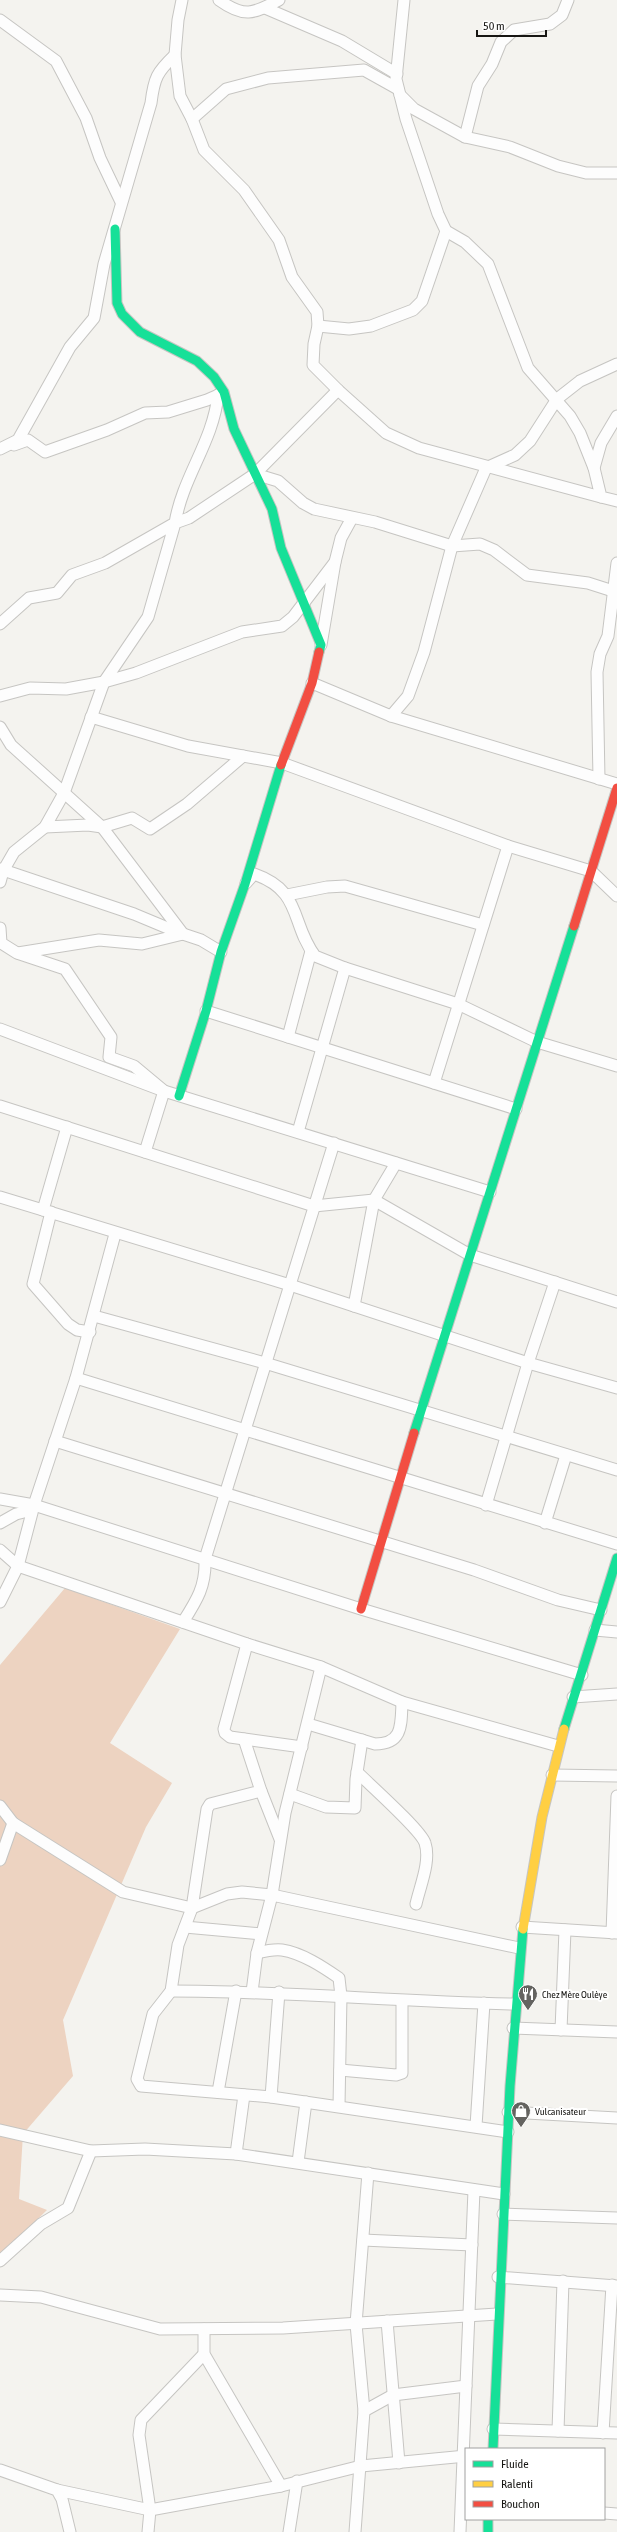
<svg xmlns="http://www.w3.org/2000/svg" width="617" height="2532" font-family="'Asap Condensed',sans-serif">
  <rect width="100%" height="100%" fill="#f4f3ef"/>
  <polygon fill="#edd3c1" points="65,1588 180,1629 110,1743 172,1783 146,1827 63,2020 73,2076 23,2134 19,2199 47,2210 0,2256 0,1665"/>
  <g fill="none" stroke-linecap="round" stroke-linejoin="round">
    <defs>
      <g id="street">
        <polyline points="182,0 178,20 175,55 180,96 192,119 204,150 244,190 279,240 292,277 317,312 318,326 314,344 313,365 338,390 386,433 419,448 601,497"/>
        <path d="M219,0c25,18 34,14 60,0"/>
        <polyline points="404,0 396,79 406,119 438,214 446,231 465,242 488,264 528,368 570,416 580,433 594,468 601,497 617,501"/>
        <polyline points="265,8 342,41 397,74"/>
        <polyline points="0,20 56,61 86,118 100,158 121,202"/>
        <polyline points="400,95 414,109 465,137 510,147 558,166 586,173 617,173"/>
        <polyline points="192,119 226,89 268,78 364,70 398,89"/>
        <polyline points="465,137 478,86 492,64 501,42 514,30 550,24 562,15 568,0"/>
        <polyline points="318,326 349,329 371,326 413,310 422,301 446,231"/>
        <polyline points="14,445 28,440 45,452 107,430 145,413 168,412 207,400 223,393"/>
        <path d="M0,449l18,-9 52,-93 24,-29 10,-54 47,-161c3,-25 6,-31 24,-48"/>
        <polyline points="594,468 601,443 617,416"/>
        <polyline points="255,474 278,481 303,503 314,509 375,522 452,546 480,544 494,550 527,575 588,583 613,591"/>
        <path d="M0,624l29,-26 28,-5 15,-18 33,-12 70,-40c8,-47 38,-81 43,-128"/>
        <polyline points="321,645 335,562"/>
        <polyline points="312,683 391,716 617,784"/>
        <polyline points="0,696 30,688 66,689 104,682 136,673 242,632 282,626 293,617 335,562 341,538 352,518"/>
        <polyline points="391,716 408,696 424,652 452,546 486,468 515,455 530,441 557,399 580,381 617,364"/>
        <polyline points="91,717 188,746 282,763 508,846 591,871 617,896"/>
        <polyline points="0,727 11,745 102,827 183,934"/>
        <polyline points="599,779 597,672 600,654 608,636 617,563"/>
        <polyline points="45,827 88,825 102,827 132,818 150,829 187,804 243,756"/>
        <polyline points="0,869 134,914 182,934"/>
        <polyline points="0,882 3,871 14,852 45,827 64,793 104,682 148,617 175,523 189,518 255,474 338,390"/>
        <path d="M246,883l8,-9c49,17 36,49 61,82l30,12 113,36 79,38 80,24"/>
        <polyline points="287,895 327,887 345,886 483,925"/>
        <polyline points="0,928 1,943 17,953 65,969 111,1037 109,1057 134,1066 164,1091 145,1152"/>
        <polyline points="18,953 99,940 142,944 183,934 201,940 221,952"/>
        <polyline points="206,1011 516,1109"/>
        <polyline points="0,1029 164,1091 490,1192"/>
        <polyline points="288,1037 311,951"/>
        <polyline points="434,1083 508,846"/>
        <polyline points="0,1106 314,1206 374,1200 470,1255 617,1302"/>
        <polyline points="298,1132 345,968"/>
        <polyline points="0,1197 290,1285 528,1363 617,1388"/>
        <polyline points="43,1210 67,1127"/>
        <polyline points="51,1212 33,1284 68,1324 77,1330 90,1332"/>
        <polyline points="354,1306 374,1200 396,1163"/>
        <polyline points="94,1316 265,1363 617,1470"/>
        <polyline points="76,1378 617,1544"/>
        <polyline points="55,1441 474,1570 558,1600 601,1610"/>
        <polyline points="0,1499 34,1505 361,1609 582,1675"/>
        <polyline points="486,1505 528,1363 555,1282"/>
        <polyline points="0,1523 16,1514 32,1510"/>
        <polyline points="545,1523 566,1455"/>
        <polyline points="0,1550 18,1566 247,1644 321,1667 402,1702 558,1746"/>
        <polyline points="0,1602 18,1566 34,1505 76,1378 115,1234"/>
        <path d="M183,1622c14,-22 23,-36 22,-63l129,-416"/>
        <polyline points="595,1630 617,1632"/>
        <polyline points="247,1644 224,1729 225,1733 230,1737 302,1747"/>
        <polyline points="573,1697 617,1694"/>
        <path d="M308,1724l67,20c28,0 26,-19 27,-42"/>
        <polyline points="244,1739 261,1791 210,1804 207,1809 192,1908 178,1945 171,1991 153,2014 137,2079 141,2086 271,2097 508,2132"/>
        <path d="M357,1772c12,12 64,58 68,71 6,18 -5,43 -9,61"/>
        <polyline points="552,1775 617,1776"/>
        <polyline points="261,1791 280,1839"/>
        <polyline points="290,1794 326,1807 355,1808 356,1779 362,1740"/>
        <polyline points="0,1806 13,1823 123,1892 192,1908 227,1894 242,1892 272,1895 519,1948"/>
        <polyline points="0,1860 13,1823"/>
        <polyline points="185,1927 261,1934"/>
        <polyline points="522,1927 617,1933"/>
        <polyline points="612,1933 617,1796"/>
        <path d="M257,1953c8,-2 18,-4 25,-3 20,3 41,17 57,28l2,18 -2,110"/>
        <path d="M171,1991c114,0 228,11 343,13"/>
        <polyline points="252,1992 257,1953 272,1895 285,1813 321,1667"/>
        <polyline points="513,2028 617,2032"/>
        <polyline points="561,2030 565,1930"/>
        <polyline points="340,2070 396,2075 402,2073 402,2001"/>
        <polyline points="218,2092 236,1991"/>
        <polyline points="271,2097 279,1992"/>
        <polyline points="508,2112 617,2118"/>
        <polyline points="476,2126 484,2003"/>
        <polyline points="0,2130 91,2151 145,2149 236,2154 504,2194"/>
        <polyline points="236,2154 244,2095"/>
        <polyline points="298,2162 306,2102"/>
        <polyline points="503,2214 617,2218"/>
        <polyline points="363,2240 472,2245"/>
        <polyline points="0,2261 41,2224 68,2208 91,2151"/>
        <polyline points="498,2277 617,2286"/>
        <polyline points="0,2295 41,2297 160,2329 283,2328 497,2314"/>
        <polyline points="387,2321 399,2463"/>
        <polyline points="204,2329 204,2354 281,2486"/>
        <polyline points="364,2411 393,2395 466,2386"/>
        <polyline points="493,2429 617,2433"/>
        <polyline points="558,2431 563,2281"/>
        <polyline points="603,2433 612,2285"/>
        <polyline points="0,2470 57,2490 62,2499 70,2532"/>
        <polyline points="57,2490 150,2510 281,2486 361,2466 466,2456"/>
        <polyline points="604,2513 617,2514"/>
        <polyline points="148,2532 150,2510 139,2435 141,2420 204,2354"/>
        <polyline points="289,2532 297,2481"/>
        <polyline points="355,2532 364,2411 356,2324 368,2173"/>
        <polyline points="460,2532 474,2190"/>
      </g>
      <g id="fast">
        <polyline points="115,229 117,303 122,314 140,332 197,361 214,377 224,392 234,429 272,509 281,548 321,645 319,652"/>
        <polyline points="179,1096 206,1011 221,952 245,884 281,765"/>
        <polyline points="414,1433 574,926"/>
        <polyline points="564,1729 617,1558"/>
        <polyline points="493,2449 510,2086 523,1929"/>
        <polyline points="488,2519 488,2532"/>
      </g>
      <polyline id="slow" points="523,1929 542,1817 564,1729"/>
      <g id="jam">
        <polyline points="281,765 312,683 319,652"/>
        <polyline points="574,926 617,788"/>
        <polyline points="361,1609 414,1433"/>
      </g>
    </defs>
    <use href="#street" stroke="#c6c5c2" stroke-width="13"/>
    <use href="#fast" stroke="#c6c5c2" stroke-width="11"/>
    <use href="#slow" stroke="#c6c5c2" stroke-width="11"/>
    <use href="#jam" stroke="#c6c5c2" stroke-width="11"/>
    <use href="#street" stroke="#fdfdfd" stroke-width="11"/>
    <use href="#fast" stroke="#16e098" stroke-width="9"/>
    <use href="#slow" stroke="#ffcf43" stroke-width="9"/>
    <use href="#jam" stroke="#f24e42" stroke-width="9"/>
  </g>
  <defs>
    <symbol id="restaurant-pin" viewBox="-11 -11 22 30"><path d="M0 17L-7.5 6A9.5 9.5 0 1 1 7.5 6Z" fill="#646360" stroke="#fff"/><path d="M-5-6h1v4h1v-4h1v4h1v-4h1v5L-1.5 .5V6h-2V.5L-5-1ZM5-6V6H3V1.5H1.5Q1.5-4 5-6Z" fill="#fff"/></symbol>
    <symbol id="shop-pin" viewBox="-11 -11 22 30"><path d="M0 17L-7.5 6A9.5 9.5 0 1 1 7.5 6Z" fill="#646360" stroke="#fff"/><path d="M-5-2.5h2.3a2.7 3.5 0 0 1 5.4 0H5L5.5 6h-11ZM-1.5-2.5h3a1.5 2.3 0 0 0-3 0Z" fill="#fff"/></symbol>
  </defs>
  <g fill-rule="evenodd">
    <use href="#restaurant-pin" x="517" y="1983" width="22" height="30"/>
    <use href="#shop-pin" x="510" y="2100" width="22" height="30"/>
  </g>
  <g text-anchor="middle" stroke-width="4" stroke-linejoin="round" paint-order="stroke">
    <g font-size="10" fill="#171613" stroke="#fff" text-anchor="start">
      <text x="542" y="1998">Chez Mère Oulèye</text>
      <text x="535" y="2115">Vulcanisateur</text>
    </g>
  </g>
  <rect x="465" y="2448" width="140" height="72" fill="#ffffff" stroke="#a2a2a1"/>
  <rect x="473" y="2461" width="20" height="6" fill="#16e098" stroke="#a2a2a1"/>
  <text x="501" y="2468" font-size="12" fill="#171613">Fluide</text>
  <rect x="473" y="2481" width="20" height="6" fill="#ffcf43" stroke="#a2a2a1"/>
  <text x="501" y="2488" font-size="12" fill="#171613">Ralenti</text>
  <rect x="473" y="2501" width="20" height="6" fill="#f24e42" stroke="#a2a2a1"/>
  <text x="501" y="2508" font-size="12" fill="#171613">Bouchon</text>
  <path d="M477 30v6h69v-6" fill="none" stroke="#171613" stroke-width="2"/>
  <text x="483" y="30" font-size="12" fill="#171613" stroke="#ffffff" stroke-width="3" paint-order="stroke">50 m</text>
</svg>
